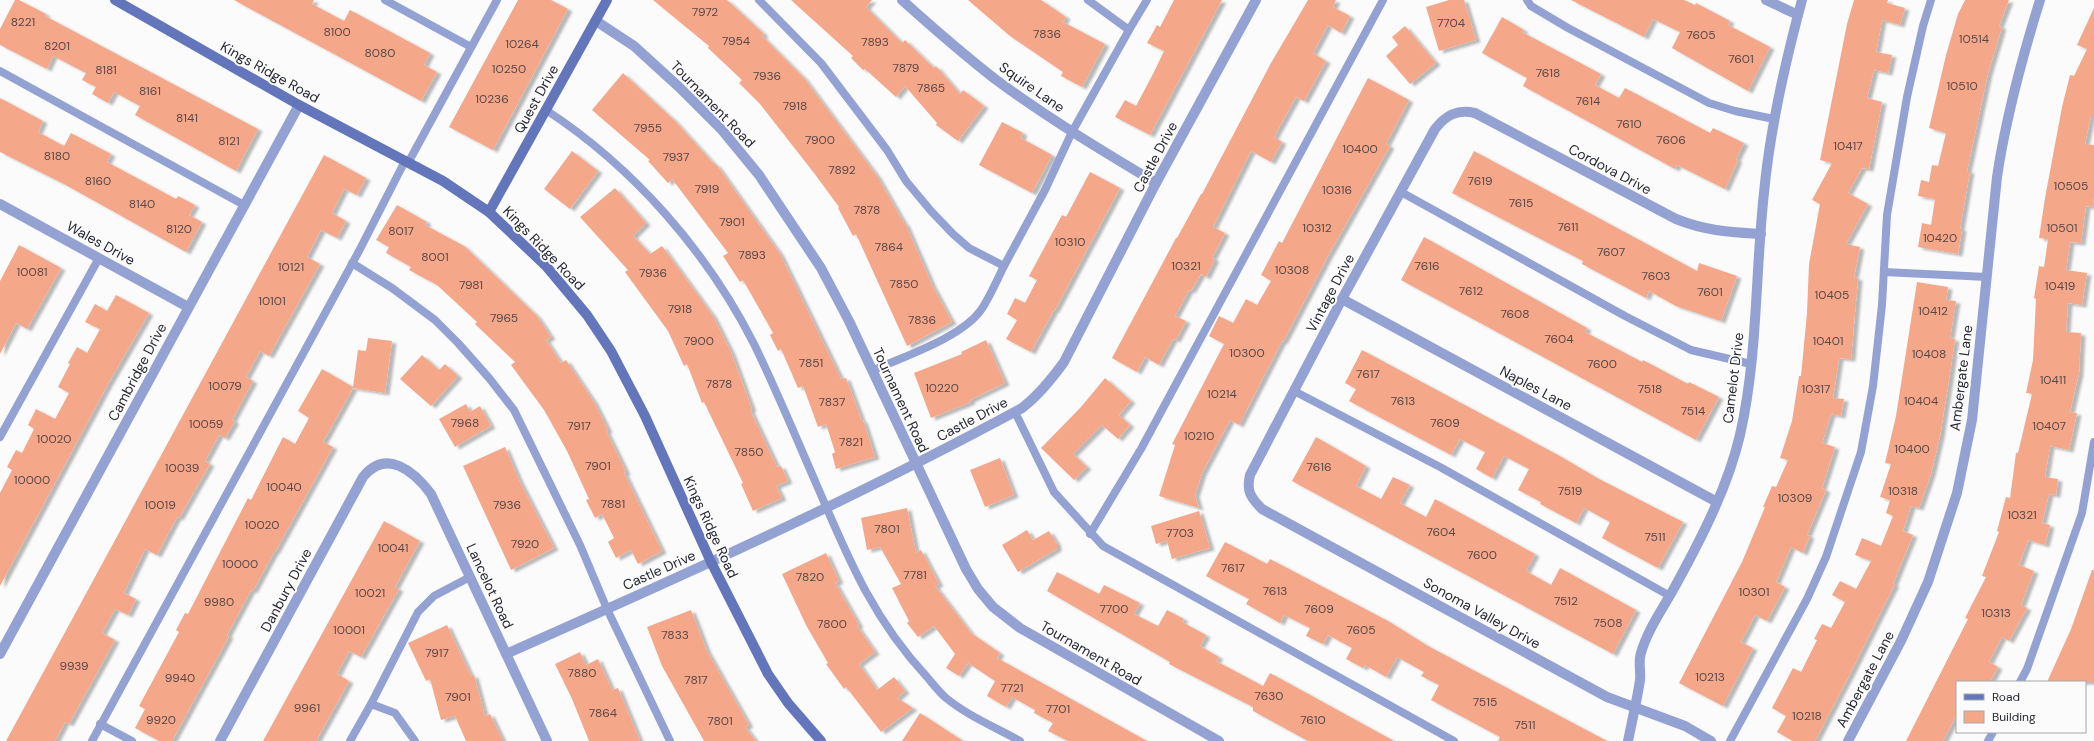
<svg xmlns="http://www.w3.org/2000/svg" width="2094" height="741" font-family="'DM Sans',sans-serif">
  <defs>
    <filter id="shadow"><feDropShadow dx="4.5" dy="2.5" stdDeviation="1" flood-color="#0004"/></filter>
  </defs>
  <rect width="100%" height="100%" fill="#fbfbfb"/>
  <g fill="#f5a78a" filter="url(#shadow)">
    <polygon points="15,0 19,0 46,14 45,16 258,129 236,171 135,115 140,106 114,92 108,103 92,94 96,87 82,80 86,73 53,56 47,69 0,45 0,29"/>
    <polygon points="234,0 314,0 312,4 344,21 350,10 430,53 424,65 437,72 421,101"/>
    <polygon points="518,0 551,0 568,9 493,150 449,127"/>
    <polygon points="653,0 727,0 764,34 762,36 804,78 877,176 904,223 905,223 932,285 952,322 907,346 856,234 853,236 838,208 839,207 814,173 760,104 739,83 742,80 708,48 709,46"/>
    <polygon points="791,0 872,0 866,7 902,43 905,40 934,68 936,66 960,94 963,90 984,106 958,141 936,125 937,123 905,86 896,97 865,69 863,70 851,58 853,56"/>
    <polygon points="968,0 1041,0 1066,17 1063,22 1105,44 1082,87 1061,76 1063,72 1010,36"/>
    <polygon points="1174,0 1222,0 1150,135 1115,117 1125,100 1136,106 1154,72 1164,51 1147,43 1157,25 1160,27"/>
    <polygon points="1308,0 1336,0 1333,7 1350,16 1341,33 1328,25 1313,53 1326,61 1304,101 1296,97 1274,137 1282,142 1271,162 1251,151 1213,227 1225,233 1212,258 1215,259 1206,277 1201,274 1191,291 1189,290 1175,316 1186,321 1176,340 1173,339 1159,365 1145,357 1137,372 1112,358 1176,238 1177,238 1201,194 1202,194 1271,63"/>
    <polygon points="1449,0 1464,0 1476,40 1439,51 1426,7"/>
    <polygon points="1571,0 1684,0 1695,5 1696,3 1730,21 1728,25 1770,47 1748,91 1672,48 1680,32 1653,19 1644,37"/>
    <polygon points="1854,0 1888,0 1887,3 1905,8 1900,25 1882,20 1876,52 1892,55 1888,73 1874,70 1867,98 1882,102 1869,169 1862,168 1848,193 1868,204 1846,244 1860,247 1854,277 1858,278 1851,359 1839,358 1833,398 1844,399 1841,416 1831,414 1822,443 1835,447 1822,488 1826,490 1807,535 1810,536 1803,553 1791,547 1776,582 1785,587 1767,621 1755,615 1741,642 1753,648 1723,706 1679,683 1742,562 1765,507 1763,507 1772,486 1776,487 1788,460 1780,458 1792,421 1799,376 1801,376 1807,313 1809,264 1820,204 1812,200 1832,163 1820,160 1847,24"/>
    <polygon points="1965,0 2009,0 1999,26 2002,27 1988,73 1967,171 1970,171 1960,228 1962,229 1958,254 1918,247 1922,223 1931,225 1935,199 1918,196 1921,180 1929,182 1932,165 1938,166 1946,133 1929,128 1946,55 1958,14"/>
    <polygon points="2094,8 2094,115 2091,115 2085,144 2094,145 2094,198 2092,207 2086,206 2081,243 2070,242 2066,270 2087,273 2082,305 2068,303 2066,332 2081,333 2079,373 2070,412 2077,413 2069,450 2050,446 2045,477 2058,479 2056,495 2049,494 2042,523 2050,525 2045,545 2028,540 2019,565 2034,571 2021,605 2027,608 2009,641 2002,637 1989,662 1998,667 1990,682 1957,682 1957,714 1943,741 1906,741 1968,619 1965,618 1986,577 1982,576 1999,532 1997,531 2006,497 2010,498 2016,453 2018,453 2032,394 2026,393 2033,360 2036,299 2034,298 2039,266 2044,267 2048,239 2039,238 2045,198 2062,107 2070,75 2074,76 2087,49 2077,45"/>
    <polygon points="1502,17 1524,30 1522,32 1601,74 1595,85 1619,98 1625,88 1710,133 1713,128 1744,143 1736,159 1738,160 1725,189 1677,165 1675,169 1523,86 1527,78 1482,53"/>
    <polygon points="1405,26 1436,63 1410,84 1386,56 1398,45 1392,37"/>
    <polygon points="623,73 675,121 715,165 716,164 780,254 841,379 846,378 862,421 863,420 875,457 836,469 832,454 835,452 826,424 818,427 803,386 798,388 781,349 778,351 770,335 773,333 743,280 740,282 723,256 728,253 672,179 668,183 648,161 650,160 592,110"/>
    <polygon points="1368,78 1409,100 1386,144 1390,146 1328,256 1283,342 1282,341 1239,425 1230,420 1202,473 1195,495 1199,508 1159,496 1175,445 1172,444 1224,344 1209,336 1219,316 1233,323 1246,299 1257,305 1271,281 1261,275 1279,241 1282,243"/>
    <polygon points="0,98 43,121 38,132 64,146 71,133 111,154 107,162 176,199 178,196 195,205 189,215 202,222 186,252 64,184 0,152"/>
    <polygon points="1002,122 1023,133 1021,138 1052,155 1032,193 979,165"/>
    <polygon points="572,151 598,171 570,209 544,189"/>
    <polygon points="1474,151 1697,271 1699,263 1737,276 1721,321 1676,306 1649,291 1646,298 1582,264 1583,261 1452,193"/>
    <polygon points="324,155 366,178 357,195 344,189 332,213 346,221 337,238 321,230 307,257 320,264 269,356 260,351 246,377 253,381 232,420 235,421 225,438 219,435 205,461 210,464 179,518 177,517 157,555 145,549 124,593 136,599 128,615 115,609 102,633 115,640 69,724 65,722 55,741 6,741"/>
    <polygon points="1090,172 1120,188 1055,310 1054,310 1031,352 1006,339 1017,320 1007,314 1015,298 1025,303 1037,280 1029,276 1062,215 1066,217"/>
    <polygon points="615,188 646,223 633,236 650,254 662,246 713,316 731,352 752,409 750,410 777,467 781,466 788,481 776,486 782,498 753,511 741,484 743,483 704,402 702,403 687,364 684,366 668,331 625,272 628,270 580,217"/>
    <polygon points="397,205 427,222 425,225 464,246 537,316 551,337 546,340 561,363 566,360 594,402 608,430 606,431 626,472 624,473 662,551 638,564 631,550 616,558 608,542 614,538 602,514 595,518 586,500 589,499 567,451 544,410 511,365 515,362 475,324 477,322 437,285 409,270 411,267 386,253 389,247 376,240"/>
    <polygon points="1424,237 1587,328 1585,332 1642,362 1643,360 1688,384 1689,382 1719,397 1696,440 1401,280"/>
    <polygon points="19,245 61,268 27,329 16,323 0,354 0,281"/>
    <polygon points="1917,282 1948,287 1946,300 1956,301 1950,338 1955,339 1948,386 1940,436 1931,474 1919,508 1911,506 1903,531 1913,535 1893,584 1895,584 1850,674 1815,741 1793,741 1777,732 1786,716 1772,708 1793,668 1801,672 1817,640 1814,639 1822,624 1831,628 1845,602 1832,595 1840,581 1856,589 1871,561 1855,555 1862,538 1881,546 1893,516 1886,513 1890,500 1880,497 1891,464 1885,463 1896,416"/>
    <polygon points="116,295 149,313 108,384 0,586 0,493 12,470 7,467 16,450 22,453 34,429 28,425 36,409 55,419 69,393 58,387 70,364 68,363 77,347 87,353 100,329 85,322 95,304 107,311"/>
    <polygon points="368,338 392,341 385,393 353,388 323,442 333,447 275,552 274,552 253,591 251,590 227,635 229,636 172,741 159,741 135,728 145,709 139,706 179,632 176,630 185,613 188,614 248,498 251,500 283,437 295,444 309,418 298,411 322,369 353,387 358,350 366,351"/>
    <polygon points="986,340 1005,383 970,400 971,402 931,418 914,373 962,354 961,352"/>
    <polygon points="1362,350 1558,455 1599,479 1683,522 1658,568 1602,538 1610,522 1584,508 1576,523 1540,504 1541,502 1518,490 1529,469 1504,456 1492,478 1476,469 1485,452 1460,439 1451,455 1349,401 1356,389 1345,383"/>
    <polygon points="422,355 439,370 445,364 458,376 431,406 400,379"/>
    <polygon points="1105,378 1131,401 1119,415 1130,425 1118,439 1102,425 1073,454 1087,467 1074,480 1041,448 1081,407"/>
    <polygon points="466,404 470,412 480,406 491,426 455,447 439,419"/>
    <polygon points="1316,437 1366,466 1356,486 1381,499 1393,477 1410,485 1400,503 1426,517 1435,499 1535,554 1526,571 1551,585 1560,568 1636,610 1613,654 1292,481"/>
    <polygon points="505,447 519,480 554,548 511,570 463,466"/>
    <polygon points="1000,458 1014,495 985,507 970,470"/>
    <polygon points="907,508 916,553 921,550 939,584 935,586 971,633 1000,653 997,658 1147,741 1068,741 1048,731 1053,723 1034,713 1035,710 1012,697 1006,707 987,696 995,681 968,663 959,676 946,668 955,654 934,626 918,637 907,623 909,621 892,588 901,584 880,547 867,550 861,518"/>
    <polygon points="1199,511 1210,548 1172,559 1167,541 1156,544 1151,526"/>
    <polygon points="384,521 420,541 395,587 399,589 361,657 349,651 337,674 349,681 341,696 316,741 263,741"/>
    <polygon points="1027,530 1033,540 1049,531 1057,544 1057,549 1018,572 1002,545"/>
    <polygon points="1225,542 1267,564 1270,559 1388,621 1428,646 1607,741 1498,741 1500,737 1431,700 1439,685 1421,676 1424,672 1397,657 1386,677 1365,665 1363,668 1346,659 1352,648 1328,635 1323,644 1306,636 1310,628 1284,615 1280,623 1246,604 1249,599 1206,576"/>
    <polygon points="826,553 839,581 835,583 859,625 857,626 875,652 859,664 877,690 894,677 905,691 897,698 913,708 881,732 846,687 844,689 826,664 828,663 807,627 782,574"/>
    <polygon points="2092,570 2094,570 2094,682 2047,682 2071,629"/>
    <polygon points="1057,572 1099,594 1104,585 1140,603 1134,614 1158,626 1167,610 1184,619 1182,622 1206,635 1200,646 1219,657 1216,661 1263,686 1270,673 1394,741 1308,741 1253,711 1253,707 1169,664 1170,662 1047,591"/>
    <polygon points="691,610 707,651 749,725 745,727 756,741 704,741 662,666 647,627"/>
    <polygon points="447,625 471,676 474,675 485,716 490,714 503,741 466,741 455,716 441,720 430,679 426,681 408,643"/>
    <polygon points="580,652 586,665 598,659 612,690 618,688 640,741 589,741 572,699 555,664"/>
    <polygon points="920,713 963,741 902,741"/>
  </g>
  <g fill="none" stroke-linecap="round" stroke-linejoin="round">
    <g stroke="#93a2d2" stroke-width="8">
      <polyline points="385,0 471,47"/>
      <path d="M759,0l62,63 66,87 19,31 25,30 22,23 16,14 35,18c-7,14 -14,31 -23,44 -20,28 -77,46 -109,61"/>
      <polyline points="1527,0 1531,6 1568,28 1709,103 1735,111 1774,119"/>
      <polyline points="1129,30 1147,0"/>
      <polyline points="0,71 244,205"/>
      <path d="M546,110c87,57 161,141 208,234 22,45 41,91 61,137 32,74 56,136 112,196 6,7 12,15 19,21 22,18 49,29 74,43"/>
      <polyline points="408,163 497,0"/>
      <polyline points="1401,192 1625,316 1691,350 1751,364"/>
      <polyline points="352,263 392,288 435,320 458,343 489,378 514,410 580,545 607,609 670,741"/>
      <polyline points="1004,266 1045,190 1072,132 1129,30 1088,0"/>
      <polyline points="1884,272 1987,277"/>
      <polyline points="1294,391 1440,467 1670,596"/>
      <polyline points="1015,412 1054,492 1103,546 1454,741"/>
      <polyline points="0,437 99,258"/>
      <polyline points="1090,534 1141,449 1383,0"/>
      <polyline points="2020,682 2027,669 2082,513 2094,442"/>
      <polyline points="371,704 418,612 434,596 470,577"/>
      <polyline points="100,724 132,741"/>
      <polyline points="92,741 359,251 405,161"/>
      <polyline points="350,741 371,704 395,713 415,741"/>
      <polyline points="1730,741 1807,599 1826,557 1861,452 1873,386 1882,305 1887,215 1907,97 1923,26 1931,0"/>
      <polyline points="1988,741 1993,732"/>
    </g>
    <g stroke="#93a2d2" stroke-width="10">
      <path d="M902,0c30,27 61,54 93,79 51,38 106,71 161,104"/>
      <polyline points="1766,0 1798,15"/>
      <polyline points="596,21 634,46 679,87 722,130 759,175 821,268 849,321 966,569 978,589 993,607 1020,628 1219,741"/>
      <polyline points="0,204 188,307"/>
      <polyline points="1342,299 1717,502"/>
      <polyline points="0,654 299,105"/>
      <path d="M506,654c174,-77 348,-155 516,-246 17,-13 29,-28 42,-46l92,-179 100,-183"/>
      <path d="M220,741l143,-264c23,-29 51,-6 68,17l116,247"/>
      <path d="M1628,741c4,-20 9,-41 12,-61 1,-8 -2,-19 1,-27 7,-25 25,-49 37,-72 25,-46 50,-95 62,-146 18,-79 15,-161 24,-242 6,-65 21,-130 38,-193"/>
      <path d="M1711,741l-26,-15 -78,-29 -345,-188c-11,-11 -16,-18 -12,-34l92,-176 93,-170c11,-14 22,-20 40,-16l201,106c30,12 54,13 85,15"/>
      <path d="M1848,741l53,-100 27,-59 29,-89 15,-73 25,-243c9,-61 25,-119 43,-177"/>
    </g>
    <g stroke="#6376bb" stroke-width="10">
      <polyline points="115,0 299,105 443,181 489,212 546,266 587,315 611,351 645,416 711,562 768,674 788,703 821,741"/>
      <polyline points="489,212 607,0"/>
    </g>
  </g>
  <g text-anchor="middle" stroke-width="4" stroke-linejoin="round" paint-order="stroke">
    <g font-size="12" fill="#5a4847">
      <text x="705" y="16">7972</text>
      <text x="23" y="26">8221</text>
      <text x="1451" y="27">7704</text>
      <text x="337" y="36">8100</text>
      <text x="1047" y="38">7836</text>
      <text x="1701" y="39">7605</text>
      <text x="1974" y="43">10514</text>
      <text x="736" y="45">7954</text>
      <text x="875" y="46">7893</text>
      <text x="522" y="48">10264</text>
      <text x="57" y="50">8201</text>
      <text x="380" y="57">8080</text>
      <text x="1741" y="63">7601</text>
      <text x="906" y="72">7879</text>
      <text x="509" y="73">10250</text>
      <text x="106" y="74">8181</text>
      <text x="1548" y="77">7618</text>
      <text x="767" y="80">7936</text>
      <text x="1962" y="90">10510</text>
      <text x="931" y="92">7865</text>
      <text x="150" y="95">8161</text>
      <text x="492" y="103">10236</text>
      <text x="1588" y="105">7614</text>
      <text x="795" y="110">7918</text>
      <text x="187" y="122">8141</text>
      <text x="1629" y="128">7610</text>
      <text x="648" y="132">7955</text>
      <text x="820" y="144">7900</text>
      <text x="1671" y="144">7606</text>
      <text x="229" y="145">8121</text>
      <text x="1848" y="150">10417</text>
      <text x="1360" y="153">10400</text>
      <text x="57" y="160">8180</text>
      <text x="676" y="161">7937</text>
      <text x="842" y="174">7892</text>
      <text x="98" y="185">8160</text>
      <text x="1480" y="185">7619</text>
      <text x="2071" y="190">10505</text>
      <text x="707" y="193">7919</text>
      <text x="1337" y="194">10316</text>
      <text x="1521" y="207">7615</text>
      <text x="142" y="208">8140</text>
      <text x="867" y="214">7878</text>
      <text x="732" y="226">7901</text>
      <text x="1568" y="231">7611</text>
      <text x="1317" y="232">10312</text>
      <text x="2062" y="232">10501</text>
      <text x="179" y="233">8120</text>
      <text x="401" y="235">8017</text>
      <text x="1940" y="242">10420</text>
      <text x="1070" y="246">10310</text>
      <text x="889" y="251">7864</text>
      <text x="1611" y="256">7607</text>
      <text x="752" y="259">7893</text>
      <text x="435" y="261">8001</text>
      <text x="1186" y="270">10321</text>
      <text x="1427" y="270">7616</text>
      <text x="291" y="271">10121</text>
      <text x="1292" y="274">10308</text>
      <text x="32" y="276">10081</text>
      <text x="653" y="277">7936</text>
      <text x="1656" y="280">7603</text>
      <text x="904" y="288">7850</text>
      <text x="471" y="289">7981</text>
      <text x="2060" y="290">10419</text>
      <text x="1471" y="295">7612</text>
      <text x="1710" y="296">7601</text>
      <text x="1832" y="299">10405</text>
      <text x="272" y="305">10101</text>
      <text x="680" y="313">7918</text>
      <text x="1933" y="315">10412</text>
      <text x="1515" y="318">7608</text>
      <text x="504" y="322">7965</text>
      <text x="922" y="324">7836</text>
      <text x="1559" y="343">7604</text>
      <text x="699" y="345">7900</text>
      <text x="1828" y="345">10401</text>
      <text x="1247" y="357">10300</text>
      <text x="1929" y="358">10408</text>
      <text x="811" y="367">7851</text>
      <text x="1602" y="368">7600</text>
      <text x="1368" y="378">7617</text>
      <text x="2053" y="384">10411</text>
      <text x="719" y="388">7878</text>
      <text x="225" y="390">10079</text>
      <text x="942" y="392">10220</text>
      <text x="1650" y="393">7518</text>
      <text x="1816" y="393">10317</text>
      <text x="1222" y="398">10214</text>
      <text x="1403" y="405">7613</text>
      <text x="1921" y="405">10404</text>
      <text x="832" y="406">7837</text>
      <text x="1693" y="415">7514</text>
      <text x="465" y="427">7968</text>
      <text x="1445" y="427">7609</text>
      <text x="206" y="428">10059</text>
      <text x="579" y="430">7917</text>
      <text x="2049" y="430">10407</text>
      <text x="1199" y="440">10210</text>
      <text x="54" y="443">10020</text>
      <text x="851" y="446">7821</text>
      <text x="1912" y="453">10400</text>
      <text x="749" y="456">7850</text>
      <text x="598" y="470">7901</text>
      <text x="1319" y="471">7616</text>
      <text x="182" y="472">10039</text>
      <text x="32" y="484">10000</text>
      <text x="284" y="491">10040</text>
      <text x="1570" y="495">7519</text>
      <text x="1903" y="495">10318</text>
      <text x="1795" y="502">10309</text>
      <text x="613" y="508">7881</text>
      <text x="160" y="509">10019</text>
      <text x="507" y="509">7936</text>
      <text x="2022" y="519">10321</text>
      <text x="262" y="529">10020</text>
      <text x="887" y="533">7801</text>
      <text x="1441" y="536">7604</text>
      <text x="1180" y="537">7703</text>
      <text x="1655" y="541">7511</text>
      <text x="525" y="548">7920</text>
      <text x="393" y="552">10041</text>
      <text x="1482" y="559">7600</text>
      <text x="240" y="568">10000</text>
      <text x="1233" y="572">7617</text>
      <text x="915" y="579">7781</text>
      <text x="810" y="581">7820</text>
      <text x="1275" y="595">7613</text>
      <text x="1754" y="596">10301</text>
      <text x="370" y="597">10021</text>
      <text x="1566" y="605">7512</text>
      <text x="219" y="606">9980</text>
      <text x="1114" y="613">7700</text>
      <text x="1319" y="613">7609</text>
      <text x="1996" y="617">10313</text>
      <text x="1608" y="627">7508</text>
      <text x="832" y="628">7800</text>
      <text x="349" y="634">10001</text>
      <text x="1361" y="634">7605</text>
      <text x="675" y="639">7833</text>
      <text x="437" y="657">7917</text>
      <text x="74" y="670">9939</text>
      <text x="582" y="677">7880</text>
      <text x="1710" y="681">10213</text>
      <text x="180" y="682">9940</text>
      <text x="696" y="684">7817</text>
      <text x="1012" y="692">7721</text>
      <text x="1269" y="700">7630</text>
      <text x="458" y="701">7901</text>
      <text x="1485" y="706">7515</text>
      <text x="307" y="712">9961</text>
      <text x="1058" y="713">7701</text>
      <text x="603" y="717">7864</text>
      <text x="1807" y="720">10218</text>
      <text x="161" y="724">9920</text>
      <text x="1313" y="724">7610</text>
      <text x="720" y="725">7801</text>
      <text x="1525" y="729">7511</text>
    </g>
    <g font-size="14" fill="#262931" stroke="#fbfbfb">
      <text transform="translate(270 72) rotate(29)" y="5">Kings Ridge Road</text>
      <text transform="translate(1032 87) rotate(35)" y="5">Squire Lane</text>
      <text transform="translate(536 99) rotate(-61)" y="5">Quest Drive</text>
      <text transform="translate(713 104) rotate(46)" y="5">Tournament Road</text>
      <text transform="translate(1155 157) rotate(-62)" y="5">Castle Drive</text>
      <text transform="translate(1610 169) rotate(28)" y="5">Cordova Drive</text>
      <text transform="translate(101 243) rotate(29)" y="5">Wales Drive</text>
      <text transform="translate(544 248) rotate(46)" y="5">Kings Ridge Road</text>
      <text transform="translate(1330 293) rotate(-62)" y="5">Vintage Drive</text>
      <text transform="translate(137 372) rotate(-62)" y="5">Cambridge Drive</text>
      <text transform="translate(1733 378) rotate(-83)" y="5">Camelot Drive</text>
      <text transform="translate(1961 378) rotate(-83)" y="5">Ambergate Lane</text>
      <text transform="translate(1536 388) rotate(28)" y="5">Naples Lane</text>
      <text transform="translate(901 400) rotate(65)" y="5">Tournament Road</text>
      <text transform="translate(972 419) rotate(-28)" y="5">Castle Drive</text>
      <text transform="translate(711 527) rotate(65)" y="5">Kings Ridge Road</text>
      <text transform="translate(659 570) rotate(-24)" y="5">Castle Drive</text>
      <text transform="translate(490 586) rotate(65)" y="5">Lancelot Road</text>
      <text transform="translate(286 590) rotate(-62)" y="5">Danbury Drive</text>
      <text transform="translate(1482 613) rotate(29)" y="5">Sonoma Valley Drive</text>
      <text transform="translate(1091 653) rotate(30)" y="5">Tournament Road</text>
      <text transform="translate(1865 679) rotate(-62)" y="5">Ambergate Lane</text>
    </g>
  </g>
  <rect x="1956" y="681" width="130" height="52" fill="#fbfbfb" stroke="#a6a7aa"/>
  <rect x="1964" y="694" width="20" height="6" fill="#6376bb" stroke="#a6a7aa"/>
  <text x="1992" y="701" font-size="12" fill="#262931">Road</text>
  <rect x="1964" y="711" width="20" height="12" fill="#f5a78a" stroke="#a6a7aa"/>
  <text x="1992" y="721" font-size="12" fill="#262931">Building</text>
</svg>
